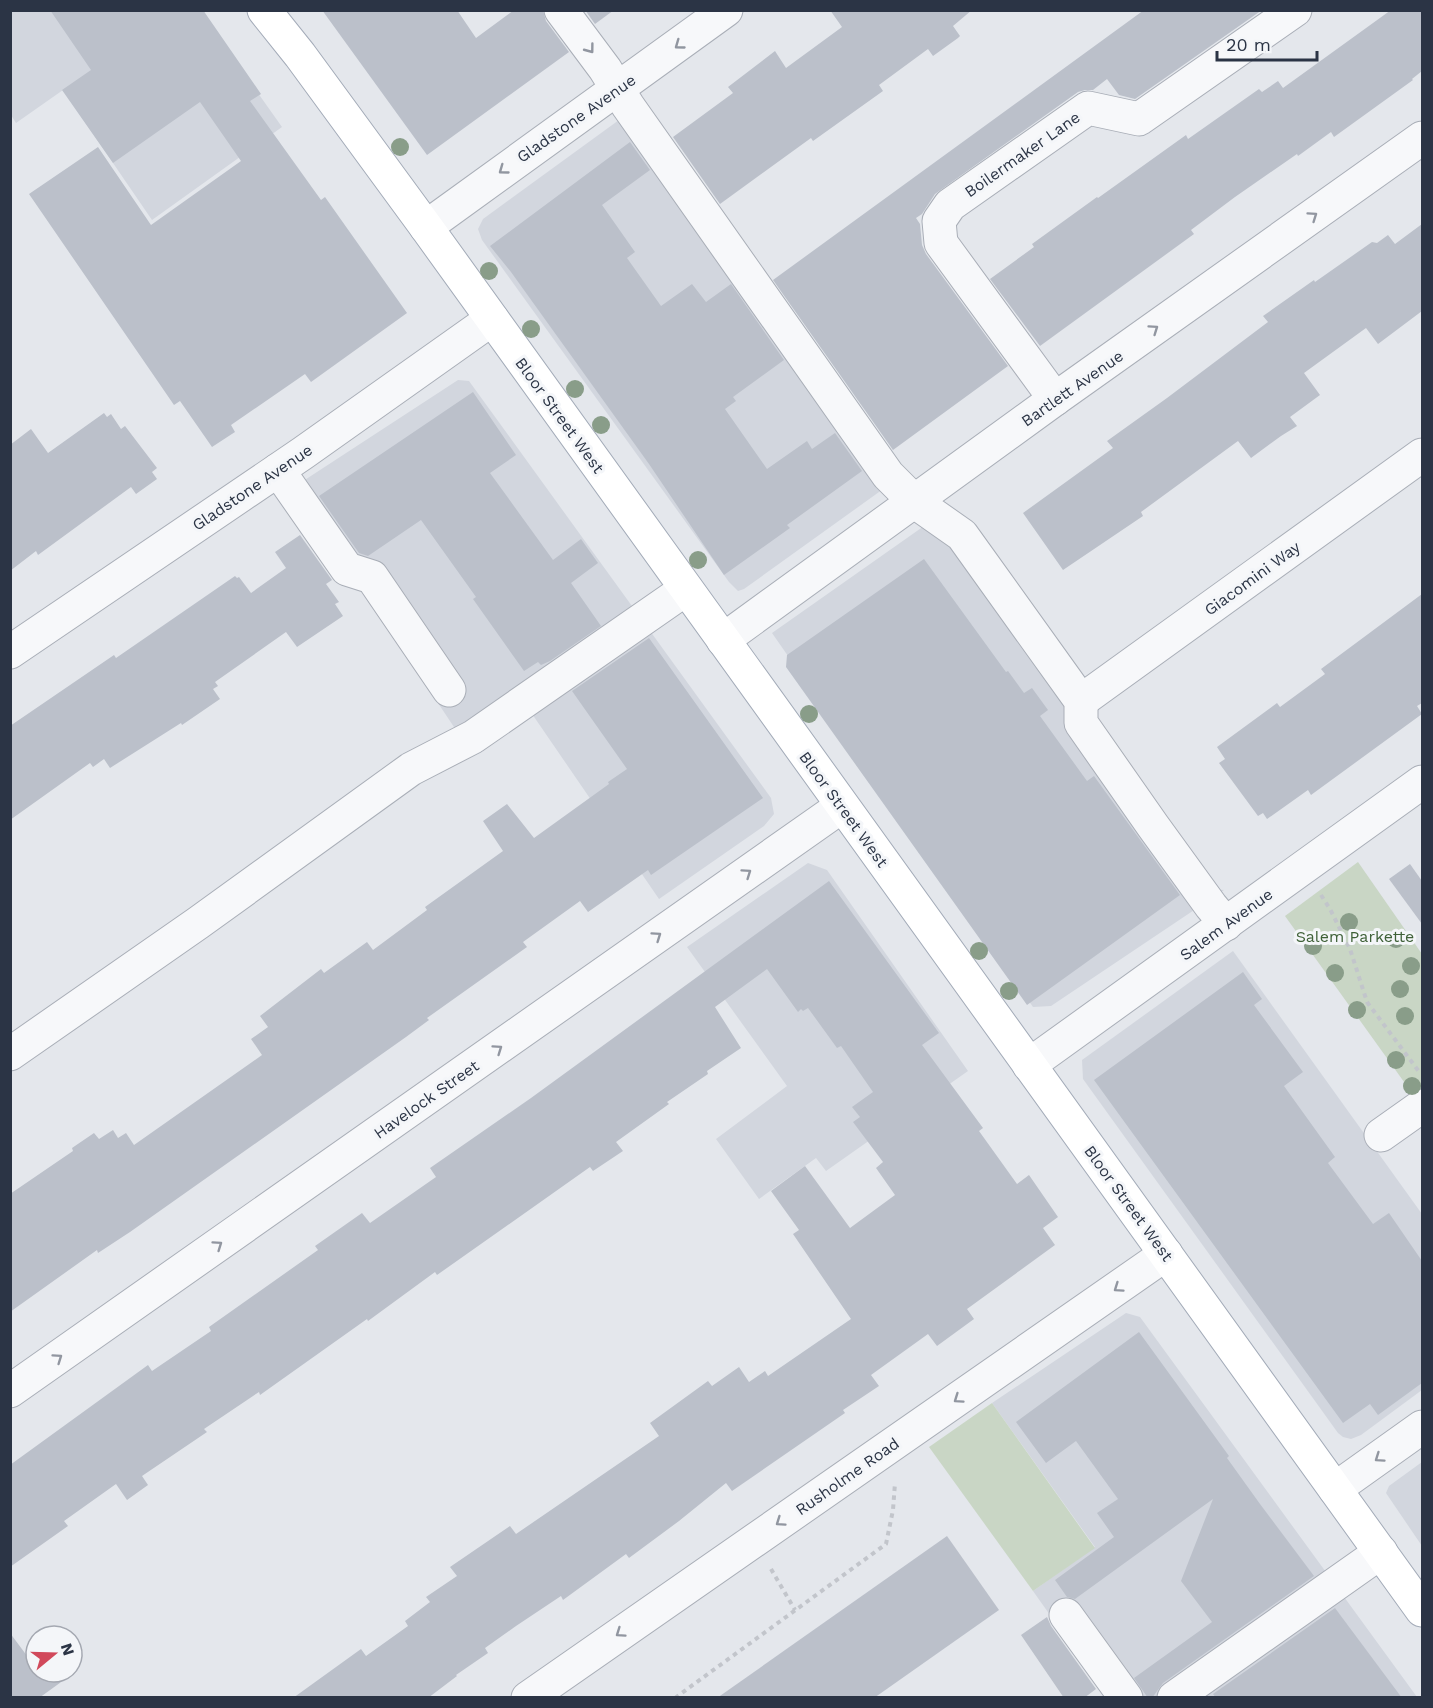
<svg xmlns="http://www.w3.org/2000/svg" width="1433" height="1708" font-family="'Work Sans',sans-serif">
  <rect width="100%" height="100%" fill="#e4e7ec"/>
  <g fill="#d2d6de">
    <polygon points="10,11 200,11 282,127 152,220 63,90 16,123 11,115"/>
    <polygon points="619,120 886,487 744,589 738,591 729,582 482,240 478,229 483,219"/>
    <polygon points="458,380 469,381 771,798 774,814 764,826 659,899 517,692 458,733 294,487"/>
    <polygon points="934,519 1208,889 1224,890 1051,1006 1033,1007 772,633"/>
    <polygon points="808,863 827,870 968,1071 826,1171 816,1158 759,1199 716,1139 787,1086 687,947"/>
    <polygon points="1233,951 1422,1214 1422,1390 1361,1435 1351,1439 1343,1437 1338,1433 1083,1079 1082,1060"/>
    <polygon points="1126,1313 1140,1317 1417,1697 1108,1697 1033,1591 1095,1547 992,1403"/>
    <polygon points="1422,1462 1422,1546 1386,1493 1389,1486"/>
  </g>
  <g fill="#c9d6c5">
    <polygon points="1358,862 1422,954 1422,1107 1285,916"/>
    <polygon points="992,1403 1095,1548 1033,1591 929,1447"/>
  </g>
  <g fill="#bbc0ca">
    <polygon points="50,10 203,10 261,94 250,101 321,200 325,197 407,313 311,382 305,374 231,425 235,432 212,447 180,401 174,405 29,194 98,147 151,225 241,161 200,102 113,163 62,90 91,70"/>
    <polygon points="322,10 457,10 476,38 514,10 543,10 546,21 569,52 427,155"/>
    <polygon points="585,10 614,10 595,24"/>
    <polygon points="830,10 972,10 953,26 960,36 958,38 933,56 928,49 879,85 883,91 813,141 811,138 720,204 673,137 733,93 728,87 775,51 786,68 842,27"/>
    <polygon points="1144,10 1262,10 1135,99 1119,95 1107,79 1093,90 1085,90 1078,92 935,194 922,214 916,218 920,224 922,245 926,254 1008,366 893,450 773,280"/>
    <polygon points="1391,10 1422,10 1422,71 1412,79 1413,80 1334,137 1331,132 1298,156 1297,154 1235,197 1191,230 1194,234 1040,346 990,279 1034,247 1032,244 1097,197 1098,198 1186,135 1188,139 1259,89 1262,92 1278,81 1283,88"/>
    <polygon points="630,142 650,170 602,205 635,252 627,258 661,306 692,284 706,302 731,284 784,360 733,397 736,401 725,409 767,469 807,441 812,449 835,433 862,471 787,525 790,528 724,575 649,464 511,272 490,246"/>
    <polygon points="1422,224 1422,311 1378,344 1366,328 1304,373 1320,395 1290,417 1297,426 1281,436 1251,458 1238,441 1141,512 1143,516 1063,570 1023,513 1113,448 1107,441 1167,398 1268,322 1263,316 1314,280 1315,282 1372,242 1377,243 1388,235 1395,244"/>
    <polygon points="473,392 516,455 490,473 553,560 581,539 598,563 571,583 601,626 550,661 541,665 538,662 524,671 473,599 476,597 421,520 368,556 359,553 319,496"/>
    <polygon points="104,413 107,417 111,414 121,429 125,426 157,468 152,472 157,479 136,494 131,487 38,555 36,551 10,571 10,445 31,429 48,453"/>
    <polygon points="300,535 332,580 326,584 339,602 335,604 343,616 297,647 286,632 215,682 218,686 213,689 220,699 182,725 181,723 110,768 104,759 93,767 90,763 10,820 10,726 114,655 116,658 235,576 237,578 239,577 251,593 286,568 275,552"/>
    <polygon points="924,559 1006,672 1008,671 1024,693 1032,688 1048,710 1040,716 1087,781 1094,776 1180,895 1027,1005 786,667 787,655"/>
    <polygon points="1422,594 1422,703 1417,706 1422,714 1311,795 1308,790 1267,819 1263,813 1258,816 1219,763 1225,759 1217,747 1277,703 1280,707 1325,674 1321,669"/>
    <polygon points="649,638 763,798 651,875 648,870 588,912 580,901 523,942 527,947 427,1018 429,1020 406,1037 130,1232 98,1253 97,1250 10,1312 10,1194 73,1151 72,1148 94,1133 99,1139 113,1130 118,1138 126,1133 134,1145 262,1055 251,1039 268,1027 260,1016 321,969 324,973 367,942 373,950 427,910 425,907 503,851 483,821 507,804 534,838 609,784 608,782 627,769 572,691"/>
    <polygon points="1410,864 1422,881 1422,924 1389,879"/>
    <polygon points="829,881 939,1033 922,1045 983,1128 979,1131 1017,1184 1029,1175 1058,1217 1043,1228 1055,1245 967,1309 974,1319 937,1346 928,1334 871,1375 879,1386 843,1410 845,1413 732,1491 726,1483 679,1521 629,1558 626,1554 563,1600 561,1596 516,1626 485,1648 488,1653 456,1675 457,1676 428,1698 293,1698 361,1649 366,1656 408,1626 405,1621 430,1602 426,1597 457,1576 450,1567 510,1526 516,1534 659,1436 650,1423 708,1381 712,1386 739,1367 749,1382 765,1371 768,1376 851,1319 793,1234 799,1230 771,1191 805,1166 850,1228 895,1195 876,1168 883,1162 853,1122 860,1117 852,1107 873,1092 841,1046 837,1048 808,1008 803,1011 801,1009 798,1012 767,969 715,1007 741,1048 707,1071 708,1074 667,1102 669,1104 616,1142 623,1151 593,1171 590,1167 437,1275 435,1272 368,1321 367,1319 260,1395 259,1392 204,1429 207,1432 142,1476 148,1485 127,1500 116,1484 64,1521 68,1526 10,1567 10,1465 148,1365 152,1371 211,1331 209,1327 318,1250 315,1246 362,1213 370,1223 436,1177 430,1168 531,1098"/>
    <polygon points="1243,972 1262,999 1254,1005 1303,1072 1284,1086 1335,1157 1328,1163 1373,1224 1389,1213 1422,1261 1422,1383 1378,1415 1370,1404 1343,1423 1094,1080"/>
    <polygon points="1139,1332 1229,1456 1227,1458 1260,1504 1314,1576 1163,1683 1152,1698 1148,1698 1134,1678 1212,1622 1181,1581 1213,1499 1075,1599 1067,1597 1055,1580 1114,1537 1097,1513 1118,1499 1076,1441 1046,1463 1016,1422"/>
    <polygon points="947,1536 999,1610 874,1698 717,1698"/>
    <polygon points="1335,1608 1402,1698 1216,1698 1213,1694"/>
    <polygon points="1047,1617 1051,1626 1096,1689 1084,1698 1064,1698 1021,1635"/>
    <polygon points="10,1633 36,1668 36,1672 75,1672 39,1698 10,1698"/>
  </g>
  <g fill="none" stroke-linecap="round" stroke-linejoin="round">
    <defs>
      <g id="minor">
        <polyline points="561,10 605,69 628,106 888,475 915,502 962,535 1081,701 1081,723 1153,826 1211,906 1226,924"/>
        <polyline points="426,227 726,10"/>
        <polyline points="1055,399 941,243 939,221 950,205 1088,108 1139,119 1295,10"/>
        <polyline points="278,470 347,569 372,577 449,690"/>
        <polyline points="723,640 1055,399 1422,138"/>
        <polyline points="10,652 303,453 492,319"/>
        <polyline points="1081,701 1422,455"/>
        <polyline points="10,1054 198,923 411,769 473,737 686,589"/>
        <polyline points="1029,1065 1422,782"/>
        <polyline points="1381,1135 1422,1106"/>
        <polyline points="10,1391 842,806"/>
        <polyline points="1335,1489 1422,1427"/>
        <polyline points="1066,1615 1126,1698"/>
        <polyline points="528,1698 1166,1254"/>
        <polyline points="1174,1698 1381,1552"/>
      </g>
      <polyline id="major" points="264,10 300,55 426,227 1422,1610"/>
    </defs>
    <use href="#minor" stroke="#a9aeb7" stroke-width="35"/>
    <use href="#major" stroke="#a3abb8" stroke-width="35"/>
    <g stroke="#c2c5cb" stroke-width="4" stroke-dasharray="4.5 4.5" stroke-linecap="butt">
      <polyline points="1321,895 1330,909 1350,949 1367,1002 1420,1073"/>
      <polyline points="771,1569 795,1610"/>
      <polyline points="675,1698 886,1544 893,1510 895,1483"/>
    </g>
    <use href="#minor" stroke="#f7f8fa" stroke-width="33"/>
    <use href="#major" stroke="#fff" stroke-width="33"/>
  </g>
  <g fill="#899d89">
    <circle cx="400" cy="147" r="9"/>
    <circle cx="489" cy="271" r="9"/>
    <circle cx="531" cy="329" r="9"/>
    <circle cx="575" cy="389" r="9"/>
    <circle cx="601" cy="425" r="9"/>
    <circle cx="698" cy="560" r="9"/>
    <circle cx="809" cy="714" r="9"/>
    <circle cx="1349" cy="922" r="9"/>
    <circle cx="1396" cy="939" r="9"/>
    <circle cx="1313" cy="946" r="9"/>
    <circle cx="979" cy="951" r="9"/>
    <circle cx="1411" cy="966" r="9"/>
    <circle cx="1335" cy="973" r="9"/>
    <circle cx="1400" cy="989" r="9"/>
    <circle cx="1009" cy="991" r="9"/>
    <circle cx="1357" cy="1010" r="9"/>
    <circle cx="1405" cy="1016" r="9"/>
    <circle cx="1396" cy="1060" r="9"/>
    <circle cx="1412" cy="1086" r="9"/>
  </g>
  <defs><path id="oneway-chevron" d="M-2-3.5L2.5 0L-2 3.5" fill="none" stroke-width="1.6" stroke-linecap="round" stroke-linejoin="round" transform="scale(1.5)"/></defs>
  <g stroke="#9196a0">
    <use href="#oneway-chevron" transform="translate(679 45) rotate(144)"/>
    <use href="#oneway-chevron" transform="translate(590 49) rotate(53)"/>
    <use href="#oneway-chevron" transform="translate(503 170) rotate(144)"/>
    <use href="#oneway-chevron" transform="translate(1313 216) rotate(-35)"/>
    <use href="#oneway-chevron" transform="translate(1154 329) rotate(-35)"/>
    <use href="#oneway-chevron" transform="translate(747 873) rotate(-35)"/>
    <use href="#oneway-chevron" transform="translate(657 936) rotate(-35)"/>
    <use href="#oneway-chevron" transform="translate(498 1049) rotate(-35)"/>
    <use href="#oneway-chevron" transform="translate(218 1245) rotate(-35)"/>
    <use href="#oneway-chevron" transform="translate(1118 1288) rotate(145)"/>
    <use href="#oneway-chevron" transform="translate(58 1358) rotate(-35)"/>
    <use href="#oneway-chevron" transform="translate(958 1399) rotate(145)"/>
    <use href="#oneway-chevron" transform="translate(1379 1458) rotate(145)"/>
    <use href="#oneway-chevron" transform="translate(780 1522) rotate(145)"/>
    <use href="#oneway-chevron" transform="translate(620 1633) rotate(145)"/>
  </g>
  <g text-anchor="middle" stroke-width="6" stroke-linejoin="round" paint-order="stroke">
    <g font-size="16" fill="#2b3445" stroke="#f4f6f9">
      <text transform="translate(576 118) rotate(-35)" y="6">Gladstone Avenue</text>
      <text transform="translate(1022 154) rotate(-35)" y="6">Boilermaker Lane</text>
      <text transform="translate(1072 388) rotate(-35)" y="6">Bartlett Avenue</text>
      <text transform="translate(560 415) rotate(54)" y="6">Bloor Street West</text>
      <text transform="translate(252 487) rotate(-34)" y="6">Gladstone Avenue</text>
      <text transform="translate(1252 578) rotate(-36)" y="6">Giacomini Way</text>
      <text transform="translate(844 809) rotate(54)" y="6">Bloor Street West</text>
      <text transform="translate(1226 924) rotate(-36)" y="6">Salem Avenue</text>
      <text transform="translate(426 1099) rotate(-35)" y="6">Havelock Street</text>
      <text transform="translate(1129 1203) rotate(54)" y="6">Bloor Street West</text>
      <text transform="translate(847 1476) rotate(-35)" y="6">Rusholme Road</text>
    </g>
    <g font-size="16" fill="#3f6138" stroke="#f4f6f9">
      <text x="1355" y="942">Salem Parkette</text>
    </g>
  </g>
  <rect width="1433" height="1708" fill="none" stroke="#2b3445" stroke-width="24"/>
  <g transform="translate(54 1654) rotate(71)"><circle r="28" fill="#f4f6f9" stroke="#a4a8b1" stroke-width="1.5"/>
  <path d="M0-4.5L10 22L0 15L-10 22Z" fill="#d1495b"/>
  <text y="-9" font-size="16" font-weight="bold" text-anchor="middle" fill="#2b3445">N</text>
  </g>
  <path d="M1217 51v9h100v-9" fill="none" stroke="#2b3445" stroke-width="3"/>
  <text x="1226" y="51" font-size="18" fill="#2b3445" stroke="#f4f6f9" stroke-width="4.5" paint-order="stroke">20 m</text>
</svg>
